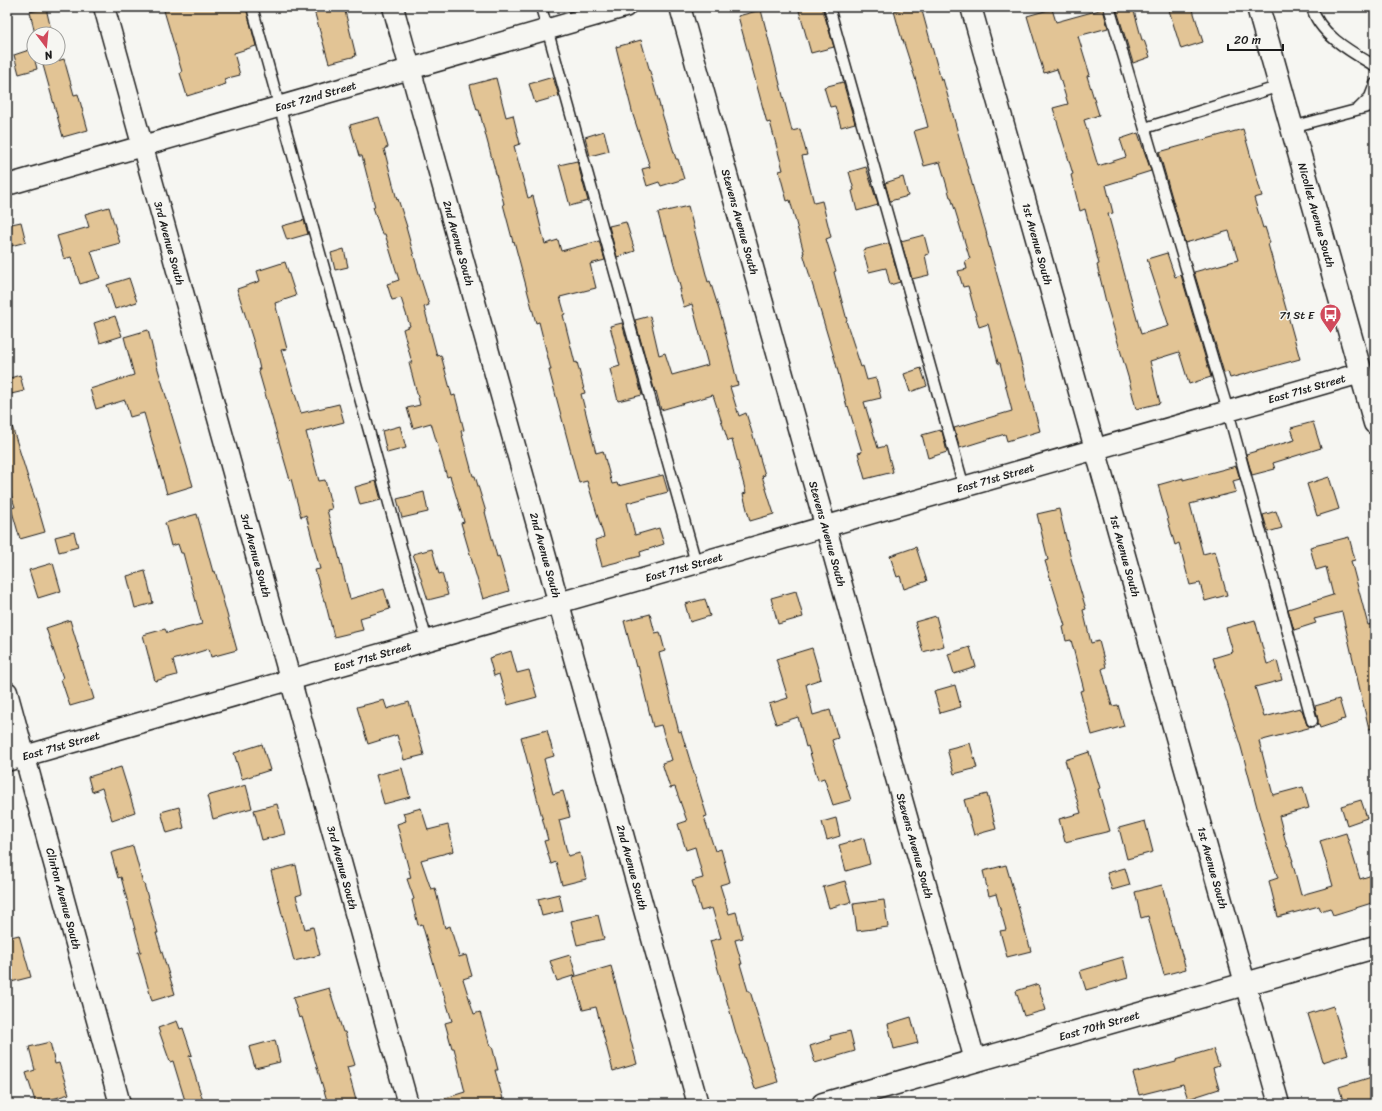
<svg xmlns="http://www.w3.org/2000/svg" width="1382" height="1111" font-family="Sriracha,sans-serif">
  <rect width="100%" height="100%" fill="#f6f6f2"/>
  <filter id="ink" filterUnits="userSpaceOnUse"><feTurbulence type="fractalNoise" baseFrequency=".025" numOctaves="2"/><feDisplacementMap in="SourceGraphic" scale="8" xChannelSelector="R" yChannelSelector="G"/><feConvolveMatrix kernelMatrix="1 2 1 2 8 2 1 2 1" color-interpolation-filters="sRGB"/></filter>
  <g filter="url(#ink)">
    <g fill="#e2c495" stroke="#1c1c1c">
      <polygon points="163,7 246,7 256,46 234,53 240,75 224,79 226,84 187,96 180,73 182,72"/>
      <polygon points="313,7 344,7 356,56 329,63"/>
      <polygon points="798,7 822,7 834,47 811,53"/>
      <polygon points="908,7 921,7 941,80 943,79 974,191 987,235 986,235 1040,431 1007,441 1005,434 960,448 954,428 1012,411 1000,363 998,363 988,324 979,327 968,286 963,287 958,271 967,269 965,261 970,259 951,197 950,197 940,162 924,166 914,131 928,127 916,81 903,40 902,40 894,11"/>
      <polygon points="1116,7 1133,7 1142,40 1144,40 1150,57 1133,63"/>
      <polygon points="1168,7 1192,7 1203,42 1181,49"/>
      <polygon points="46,8 52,34 35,34 30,12"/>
      <polygon points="1052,9 1056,22 1103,9 1108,28 1078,36 1090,75 1087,76 1099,115 1084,120 1098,166 1126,157 1120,139 1138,133 1151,171 1106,185 1113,213 1108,214 1141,334 1169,326 1147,259 1167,253 1175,277 1181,275 1211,377 1189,384 1179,352 1150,361 1160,403 1136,409 1129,380 1106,302 1097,265 1099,264 1085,209 1080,211 1071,175 1073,174 1053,108 1068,104 1057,69 1044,73 1027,16"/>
      <polygon points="761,10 792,131 800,129 807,155 802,156 814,203 822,201 831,237 826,239 836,271 834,272 847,320 846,321 861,367 863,366 867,380 876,378 881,398 864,402 878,448 886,446 893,472 865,479 858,453 862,452 848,406 847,407 835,360 803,253 804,253 790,200 787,201 779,171 783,170 770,122 767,123 738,16"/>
      <polygon points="641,40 661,110 676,159 678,159 684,179 661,186 659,182 647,186 642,169 650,167 633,115 616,47"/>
      <polygon points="32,49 37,69 19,74 14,55"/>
      <polygon points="64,59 74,95 78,94 88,130 63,137 43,65"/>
      <polygon points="553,77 559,96 535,103 529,84"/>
      <polygon points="496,78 506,117 513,115 520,144 514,146 528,198 533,196 545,244 558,240 561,251 599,241 605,260 590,264 596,288 560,297 565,314 563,315 575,363 577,362 585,393 581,394 596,453 603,451 612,484 617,483 618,486 663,475 668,492 627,503 635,535 659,528 664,544 640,552 641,556 602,566 595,540 604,537 587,481 579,483 549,370 551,370 539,322 536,323 514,241 513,242 503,204 504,204 479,110 477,110 470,85"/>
      <polygon points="843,82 855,123 841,127 835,106 830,107 824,87"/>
      <polygon points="379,117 388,147 384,149 397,200 398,199 407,227 406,227 417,267 429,305 424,307 437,356 441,355 452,396 455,395 464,430 461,431 473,476 475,476 486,512 485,512 497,557 499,556 509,591 483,599 461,523 464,522 450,476 447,477 431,423 413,428 407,408 420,405 409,363 412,363 403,329 410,326 401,298 392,300 387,284 399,280 385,234 382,234 373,207 375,207 362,156 359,156 350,125"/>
      <polygon points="1243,129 1262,196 1254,198 1263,228 1265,227 1270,243 1268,244 1300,359 1230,378 1228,372 1224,373 1194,272 1238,260 1229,231 1185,243 1159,152"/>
      <polygon points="604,131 609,151 590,156 585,137"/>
      <polygon points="577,161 588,201 570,206 559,165"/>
      <polygon points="866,167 878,205 857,211 852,191 854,190 849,172"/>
      <polygon points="903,177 908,196 890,201 885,183"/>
      <polygon points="688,206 708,282 710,281 722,319 738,385 730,387 739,416 746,413 759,455 765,475 762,476 774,514 750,521 743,494 746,493 732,440 728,441 713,395 661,410 656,391 655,392 635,320 650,316 659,355 665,353 672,375 708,365 692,304 684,307 679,290 681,290 666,235 664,235 658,213"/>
      <polygon points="109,207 120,243 91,251 100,278 80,284 71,257 64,259 57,236 89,227 85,214"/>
      <polygon points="304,220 308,234 287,240 282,226"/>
      <polygon points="21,222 26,242 7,247 7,225"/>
      <polygon points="626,222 635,251 617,257 609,226"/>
      <polygon points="924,235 929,254 925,255 929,275 912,279 901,241"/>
      <polygon points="889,243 900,282 890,285 886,268 869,272 863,250"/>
      <polygon points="344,249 348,267 335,270 331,253"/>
      <polygon points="285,262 296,296 275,303 287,349 281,350 301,413 339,404 344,422 306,432 319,481 325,480 332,509 327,510 350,599 384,589 390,609 360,618 363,630 334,637 325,601 324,601 315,570 320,569 306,515 301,517 291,479 290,480 258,369 260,369 253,340 237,289 260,281 257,271"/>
      <polygon points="129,278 137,302 115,309 107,285"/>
      <polygon points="115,316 122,336 100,343 94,323"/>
      <polygon points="622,323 642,395 618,401 610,369 620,366 610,326"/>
      <polygon points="148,330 157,366 193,486 167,494 144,413 130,417 125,400 96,409 90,389 134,375 124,337"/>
      <polygon points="921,368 927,386 910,392 904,374"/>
      <polygon points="20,375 24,391 7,395 7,379"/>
      <polygon points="1313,422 1321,448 1273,463 1275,469 1252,475 1246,454 1295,440 1291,428"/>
      <polygon points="7,423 11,423 29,481 36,501 45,532 20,539 11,508 15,507 7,482"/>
      <polygon points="400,426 406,448 387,453 382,431"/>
      <polygon points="940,430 941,432 942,431 947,452 928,458 922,435"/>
      <polygon points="1236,466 1240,479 1233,481 1236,492 1190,504 1203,554 1215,551 1227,595 1205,601 1200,583 1190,585 1179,543 1175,545 1158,485 1183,478 1183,480"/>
      <polygon points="1329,477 1339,509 1317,516 1307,484"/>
      <polygon points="376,481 381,500 360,505 355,487"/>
      <polygon points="424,492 428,512 402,518 397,499"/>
      <polygon points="1059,509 1070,555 1086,609 1083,610 1091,643 1099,641 1106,667 1102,669 1112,706 1118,705 1124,726 1092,735 1080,691 1084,690 1071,640 1066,641 1063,627 1065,626 1045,561 1048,560 1037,514"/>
      <polygon points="1276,511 1282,528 1268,532 1263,515"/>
      <polygon points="197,514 213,572 215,571 237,650 211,657 209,649 173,660 177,675 155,681 143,635 165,629 167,633 202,624 183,553 181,553 178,544 171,546 165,523"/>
      <polygon points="74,532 78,547 59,552 55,537"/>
      <polygon points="1349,537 1355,560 1351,561 1368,625 1372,624 1375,637 1375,728 1369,729 1342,612 1314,619 1316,623 1294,630 1288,609 1333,595 1326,567 1316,570 1310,547"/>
      <polygon points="916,547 927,581 904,589 900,576 897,577 890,556"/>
      <polygon points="432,549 439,574 442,573 448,595 428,600 413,554"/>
      <polygon points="53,563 61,591 38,598 29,570"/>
      <polygon points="145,571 153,603 135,608 127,576"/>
      <polygon points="796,591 803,617 778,624 771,598"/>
      <polygon points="705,599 710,616 690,622 685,604"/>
      <polygon points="650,614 655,633 660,632 665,651 659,653 679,732 681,731 707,816 704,817 715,851 721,849 730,882 720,885 729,914 736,912 743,938 735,940 742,964 740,964 748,991 750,991 778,1082 755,1089 736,1033 710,941 721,938 712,908 701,911 692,881 703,878 695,847 686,850 678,824 687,821 675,787 670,788 662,763 672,760 661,725 653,727 638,666 636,667 624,621"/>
      <polygon points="936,616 944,646 923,652 915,622"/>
      <polygon points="70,620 94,699 70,706 61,679 63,678 46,628"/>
      <polygon points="1255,620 1267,664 1277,661 1282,680 1255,687 1264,717 1300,708 1301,710 1302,710 1307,725 1312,727 1259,741 1273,795 1303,787 1309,808 1279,816 1287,847 1288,847 1293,861 1292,861 1301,895 1333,886 1320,841 1346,833 1360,879 1375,874 1375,902 1333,915 1330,908 1321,911 1319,906 1278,917 1269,881 1278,878 1267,845 1241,747 1213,658 1233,652 1226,628"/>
      <polygon points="970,647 976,667 954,674 948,654"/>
      <polygon points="812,648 821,679 806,684 813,715 830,710 838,738 832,740 851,800 833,805 824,778 818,780 808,746 806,747 798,717 776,724 769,704 788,698 776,659"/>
      <polygon points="511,651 517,673 529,670 537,697 508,705 499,674 494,676 489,658"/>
      <polygon points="955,685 961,707 940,713 934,691"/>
      <polygon points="1339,699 1345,719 1340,720 1341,721 1320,728 1319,725 1315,726 1318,723 1318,720 1315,706"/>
      <polygon points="384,700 387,709 409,702 424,755 404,760 397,735 368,744 357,707"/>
      <polygon points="547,730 554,756 544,759 553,794 563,791 570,817 559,820 568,856 580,853 586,879 562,885 556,862 551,864 544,841 548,840 521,737"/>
      <polygon points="970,743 977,768 954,774 947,749"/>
      <polygon points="262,744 270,770 242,779 234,753"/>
      <polygon points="1089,752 1100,788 1098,789 1110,831 1065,842 1059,819 1081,813 1065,760"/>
      <polygon points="121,767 135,812 112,820 102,788 92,792 88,777"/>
      <polygon points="402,768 410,797 384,804 376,775"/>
      <polygon points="246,785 252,808 213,819 207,796"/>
      <polygon points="987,794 996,829 974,835 964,800"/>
      <polygon points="1361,800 1367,818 1347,825 1341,806"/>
      <polygon points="277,804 285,834 262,840 254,810"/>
      <polygon points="179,807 184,828 167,833 161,812"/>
      <polygon points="421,808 428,830 448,825 454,851 421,860 431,889 435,888 445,928 450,926 459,957 466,955 472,976 463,979 474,1014 480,1012 490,1046 492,1046 498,1070 495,1070 503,1099 487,1104 439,1104 439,1100 465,1092 454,1048 452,1048 445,1023 452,1021 441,985 440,986 422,924 418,925 412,900 414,899 407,879 411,878 397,824 406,821 403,813"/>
      <polygon points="836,818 840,836 827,840 822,822"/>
      <polygon points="1145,821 1153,852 1127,859 1119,828"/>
      <polygon points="864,838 870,864 846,871 839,845"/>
      <polygon points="133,846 143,884 144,884 158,933 156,933 175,994 152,1001 138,952 141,952 121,877 118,878 111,853"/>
      <polygon points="296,865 302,894 296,896 305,929 313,927 320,955 294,961 271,871"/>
      <polygon points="1006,865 1031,951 1007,957 1000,931 1006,930 996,894 989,896 983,871"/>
      <polygon points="1125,868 1130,885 1112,890 1107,873"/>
      <polygon points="845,881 851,902 829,908 823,887"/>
      <polygon points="1162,885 1175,934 1176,934 1186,969 1164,975 1148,916 1141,918 1135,892"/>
      <polygon points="559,894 563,911 542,916 538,899"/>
      <polygon points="884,900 888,927 857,931 853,904"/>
      <polygon points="598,915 604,939 577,945 571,921"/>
      <polygon points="19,935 31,977 7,983 7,938"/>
      <polygon points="570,955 576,975 557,981 550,961"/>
      <polygon points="1123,957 1128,978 1086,990 1080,971 1103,964 1102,963"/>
      <polygon points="611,966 637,1064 613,1071 596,1007 583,1010 573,977"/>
      <polygon points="1038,984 1046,1010 1024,1016 1016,991"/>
      <polygon points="329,988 343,1032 345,1032 355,1065 347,1067 357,1104 328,1104 302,1017 299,1018 293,998"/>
      <polygon points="1333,1006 1348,1054 1323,1062 1308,1014"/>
      <polygon points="911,1017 918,1043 894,1049 888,1024"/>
      <polygon points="177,1021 180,1029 183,1028 192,1055 189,1056 204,1104 186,1104 173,1061 170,1062 158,1028"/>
      <polygon points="850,1031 855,1051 815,1063 810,1046 831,1039 830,1036"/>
      <polygon points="275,1040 280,1062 255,1068 249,1047"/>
      <polygon points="50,1042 55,1064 59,1063 69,1094 36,1104 26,1073 35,1070 29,1047"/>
      <polygon points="1213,1049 1219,1066 1213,1068 1219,1089 1188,1099 1183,1084 1139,1095 1133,1073 1176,1062 1176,1060"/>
      <polygon points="1375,1076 1375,1100 1361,1104 1344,1104 1339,1087"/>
    </g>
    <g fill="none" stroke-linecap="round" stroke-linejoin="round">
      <defs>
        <g id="lane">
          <polyline points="252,7 427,641"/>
          <polyline points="541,7 696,563"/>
          <polyline points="829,7 964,487"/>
          <polyline points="1109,7 1228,411 1312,721"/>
          <path d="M1312,7c6,27 41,46 63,59"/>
          <polyline points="1358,109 1370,97 1375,84"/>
          <polyline points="1292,127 1375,105"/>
          <polyline points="1145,128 1280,86"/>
        </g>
        <g id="street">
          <path id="s1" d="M104,7l304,1097"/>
          <path id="s2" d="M393,7l305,1097"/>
          <path id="s3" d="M680,7l295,1053"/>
          <path id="s4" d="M971,7l308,1097"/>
          <path id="s5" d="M7,185l618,-178"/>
          <path id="s6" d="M7,692l113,412"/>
          <path id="s7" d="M7,761l1354,-388"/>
        </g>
        <g id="secondary">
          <path id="s8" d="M1258,7l117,416"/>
          <path id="s9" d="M823,1104l552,-157"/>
        </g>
      </defs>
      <use href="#lane" stroke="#1c1c1c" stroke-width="13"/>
      <use href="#street" stroke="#1c1c1c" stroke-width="23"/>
      <use href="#secondary" stroke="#1c1c1c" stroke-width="25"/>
      <use href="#lane" stroke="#f6f6f2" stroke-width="10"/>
      <use href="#street" stroke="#f6f6f2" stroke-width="20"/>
      <use href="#secondary" stroke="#f6f6f2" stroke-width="22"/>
    </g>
  </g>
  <defs>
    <symbol id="bus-pin" viewBox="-11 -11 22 30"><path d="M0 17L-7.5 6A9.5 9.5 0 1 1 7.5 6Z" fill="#d1495b" stroke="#f6f6f2"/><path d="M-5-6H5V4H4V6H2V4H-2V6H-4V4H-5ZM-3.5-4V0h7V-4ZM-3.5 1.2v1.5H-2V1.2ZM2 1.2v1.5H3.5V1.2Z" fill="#fff"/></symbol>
  </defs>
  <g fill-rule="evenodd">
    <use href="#bus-pin" x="1318" y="302" width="25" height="34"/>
  </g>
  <g text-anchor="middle" stroke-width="3" stroke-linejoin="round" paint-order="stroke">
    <g font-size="11" fill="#1c1c1c" stroke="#f6f6f2">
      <text dy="4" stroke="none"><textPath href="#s5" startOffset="321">East 72nd Street</textPath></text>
      <text dy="4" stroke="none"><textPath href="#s8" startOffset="216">Nicollet Avenue South</textPath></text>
      <text dy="4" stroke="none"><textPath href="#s3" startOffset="223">Stevens Avenue South</textPath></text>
      <text dy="4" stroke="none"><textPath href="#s1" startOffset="245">3rd Avenue South</textPath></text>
      <text dy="4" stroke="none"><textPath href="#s2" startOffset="245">2nd Avenue South</textPath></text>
      <text dy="4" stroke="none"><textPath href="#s4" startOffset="246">1st Avenue South</textPath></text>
      <text dy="4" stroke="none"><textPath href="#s7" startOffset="1352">East 71st Street</textPath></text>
      <text dy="4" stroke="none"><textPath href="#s7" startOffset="1028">East 71st Street</textPath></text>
      <text dy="4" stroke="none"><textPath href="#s3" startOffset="547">Stevens Avenue South</textPath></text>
      <text dy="4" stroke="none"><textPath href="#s1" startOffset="569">3rd Avenue South</textPath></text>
      <text dy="4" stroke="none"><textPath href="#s2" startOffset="569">2nd Avenue South</textPath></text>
      <text dy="4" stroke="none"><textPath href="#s4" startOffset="570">1st Avenue South</textPath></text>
      <text dy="4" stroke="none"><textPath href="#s7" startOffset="704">East 71st Street</textPath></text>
      <text dy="4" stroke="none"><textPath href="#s7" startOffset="380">East 71st Street</textPath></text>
      <text dy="4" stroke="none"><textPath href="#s7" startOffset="56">East 71st Street</textPath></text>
      <text dy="4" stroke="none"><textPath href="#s3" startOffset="871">Stevens Avenue South</textPath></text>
      <text dy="4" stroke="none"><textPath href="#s4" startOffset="894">1st Avenue South</textPath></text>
      <text dy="4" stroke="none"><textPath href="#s1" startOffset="893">3rd Avenue South</textPath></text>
      <text dy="4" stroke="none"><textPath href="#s2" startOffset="893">2nd Avenue South</textPath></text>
      <text dy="4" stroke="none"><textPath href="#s6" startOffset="214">Clinton Avenue South</textPath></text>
      <text dy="4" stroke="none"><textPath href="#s9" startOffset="287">East 70th Street</textPath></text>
    </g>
    <g font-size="11" fill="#1c1c1c" stroke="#f6f6f2" text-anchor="end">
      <text x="1314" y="319">71 St E</text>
    </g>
  </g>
  <rect width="1382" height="1111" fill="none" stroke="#f6f6f2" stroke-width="24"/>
  <rect x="12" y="12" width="1358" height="1087" fill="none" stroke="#1c1c1c" stroke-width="1.5" filter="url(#ink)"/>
  <g transform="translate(46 46) rotate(164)"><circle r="19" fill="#f6f6f2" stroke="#9f9f9c"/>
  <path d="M0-3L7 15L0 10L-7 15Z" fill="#d1495b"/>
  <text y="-6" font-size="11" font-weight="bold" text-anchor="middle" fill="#1c1c1c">N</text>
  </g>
  <path d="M1228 44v6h55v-6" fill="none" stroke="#1c1c1c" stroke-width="2"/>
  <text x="1234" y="44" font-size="12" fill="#1c1c1c" stroke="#f6f6f2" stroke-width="3" paint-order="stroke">20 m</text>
</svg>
